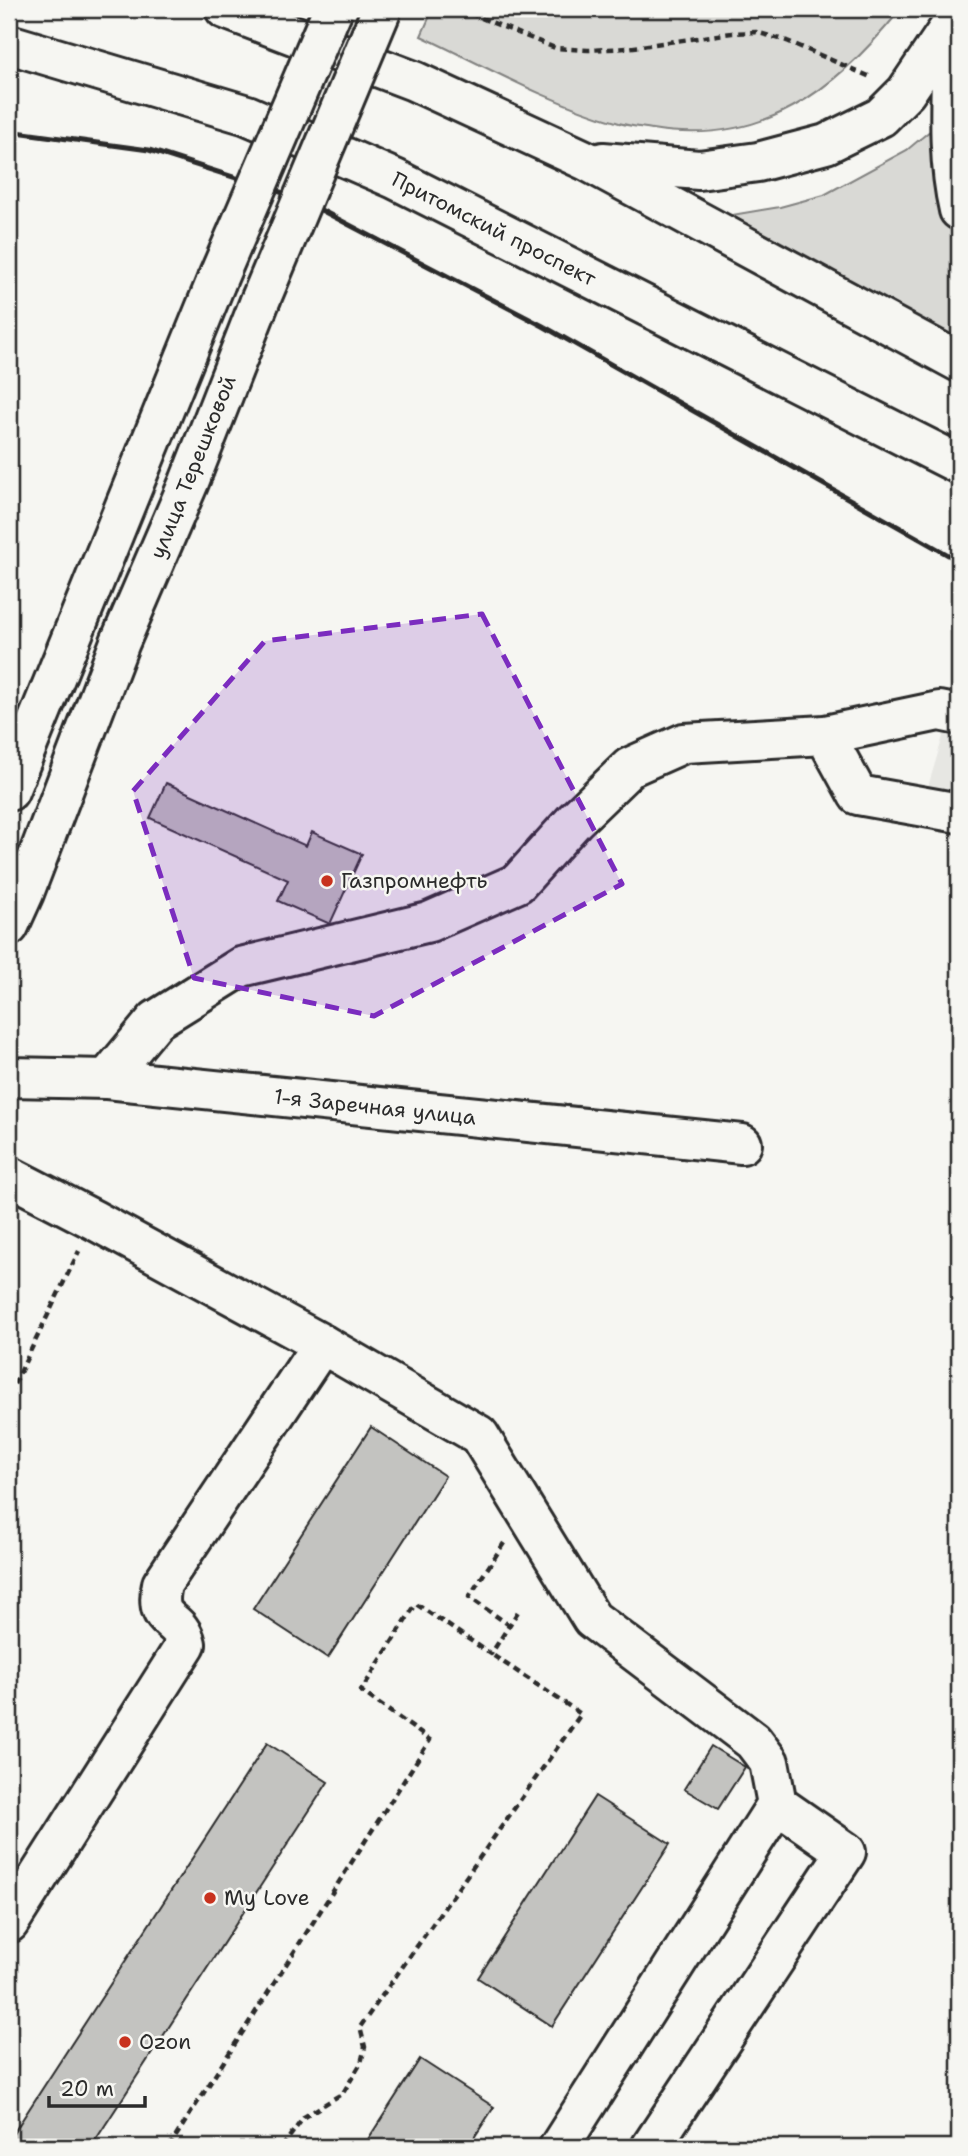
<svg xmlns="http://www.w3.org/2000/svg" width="968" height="2156" font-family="'Shantell Sans',sans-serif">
  <rect width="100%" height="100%" fill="#f6f6f2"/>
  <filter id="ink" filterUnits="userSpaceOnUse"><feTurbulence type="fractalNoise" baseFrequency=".0143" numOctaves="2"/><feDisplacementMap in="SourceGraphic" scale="14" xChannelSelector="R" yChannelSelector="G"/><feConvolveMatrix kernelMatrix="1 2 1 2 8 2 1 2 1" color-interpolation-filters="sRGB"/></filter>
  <g filter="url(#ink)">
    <polygon fill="#e7e7e3" points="944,733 959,736 959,796 927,790"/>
    <g fill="#d9d9d5" stroke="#828280" stroke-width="2">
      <path d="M433,9h468c-66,82 -138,138 -249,120 -12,-2 -25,-3 -36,-7 -68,-20 -131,-56 -195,-86z"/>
      <polygon points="937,125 948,222 959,252 959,346 776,243 732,215 780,207 824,195 907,150"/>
    </g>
    <g fill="#c3c3c0" stroke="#2b2b2b" stroke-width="2">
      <polygon points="166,783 306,846 312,832 362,854 330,924 278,901 288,880 150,818"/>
      <polygon points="371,1427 445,1476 328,1658 253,1609"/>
      <polygon points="267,1743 328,1782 91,2147 9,2147 9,2140"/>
      <polygon points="711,1746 745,1767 718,1809 684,1789"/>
      <polygon points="595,1796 670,1844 552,2026 478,1978"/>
      <polygon points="420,2059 494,2107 468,2147 363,2147"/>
    </g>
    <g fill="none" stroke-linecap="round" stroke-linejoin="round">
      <defs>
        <g id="minor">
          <polyline points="825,735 858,795 959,813"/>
          <polyline points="9,1077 107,1079 742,1144"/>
          <polyline points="107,1079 156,1020 241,967 429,922 518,883 575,820 630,767 684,743 825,735 939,711 959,715"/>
          <polyline points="9,1176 94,1220 322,1344 479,1435 592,1619 753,1741 769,1762 777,1804 559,2147"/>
          <path d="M9,1923l177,-279c-7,-31 -33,-17 -24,-60l160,-240"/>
          <polyline points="651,2147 846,1852 777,1804"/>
        </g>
        <g id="major">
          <polyline points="225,9 414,81 587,161 959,362"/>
          <path d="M952,24c0,61 -7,126 7,186"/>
          <polyline points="9,44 247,115 395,179 959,464"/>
          <polyline points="603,162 699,170 758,162 826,144 881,117 906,92 952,24 958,9"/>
          <polyline points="9,791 216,282"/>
          <polyline points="9,926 24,893 120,642 189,482 260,301"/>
        </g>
      </defs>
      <use href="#minor" stroke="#2b2b2b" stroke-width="44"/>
      <use href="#major" stroke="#2b2b2b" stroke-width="44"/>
      <g stroke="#2b2b2b" stroke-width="4.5" stroke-dasharray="7 5" stroke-linecap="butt">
        <polyline points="459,9 555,48 588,50 627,48 732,33 756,32 787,41 873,78"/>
        <polyline points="9,1395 79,1251"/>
        <polyline points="504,1543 469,1597 509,1625"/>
        <polyline points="169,2147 430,1740 361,1691 416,1604 491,1654 519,1610"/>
        <polyline points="282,2147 304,2117 343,2093 361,2063 365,2047 360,2027 581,1714 491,1654"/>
      </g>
      <use href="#minor" stroke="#f6f6f2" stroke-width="38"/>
      <use href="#major" stroke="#f6f6f2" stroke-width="38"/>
      <polyline stroke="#2b2b2b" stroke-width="5" points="9,131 149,150 296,197 543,326 959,561"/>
      <defs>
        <g id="major-bridge">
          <polyline points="216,282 333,9"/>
          <polyline points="260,301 382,9"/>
        </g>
      </defs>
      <use href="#major-bridge" stroke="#2b2b2b" stroke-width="44" stroke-linecap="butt"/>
      <use href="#major-bridge" stroke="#f6f6f2" stroke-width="38"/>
    </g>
  </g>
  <path fill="#7b2cbf" fill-opacity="0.2" stroke="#7b2cbf" stroke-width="5" stroke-dasharray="14 9" stroke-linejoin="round" d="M482,614l140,270 -248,132 -180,-38 -61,-187 132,-150z"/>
  <g fill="#c8321e" stroke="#f6f6f2" stroke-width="2.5">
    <circle cx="327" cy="881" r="7"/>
    <circle cx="210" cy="1898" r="7"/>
    <circle cx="125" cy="2042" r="7"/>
  </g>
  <g text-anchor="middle" stroke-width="5" stroke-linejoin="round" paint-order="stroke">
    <g font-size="21" fill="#2b2b2b" stroke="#f6f6f2">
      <text transform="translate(494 229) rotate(27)" y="7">Притомский проспект</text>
      <text transform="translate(193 467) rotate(-68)" y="7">улица Терешковой</text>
      <text transform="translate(375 1107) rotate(6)" y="7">1-я Заречная улица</text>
    </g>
    <g font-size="21" fill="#2b2b2b" stroke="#f6f6f2" text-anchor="start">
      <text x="341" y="888">Газпромнефть</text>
      <text x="224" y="1905">My Love</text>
      <text x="139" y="2049">Ozon</text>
    </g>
  </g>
  <rect width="968" height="2156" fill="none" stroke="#f6f6f2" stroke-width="35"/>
  <rect x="18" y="18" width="933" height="2121" fill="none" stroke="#2b2b2b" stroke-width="2.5" filter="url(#ink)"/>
  <path d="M49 2096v10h96v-10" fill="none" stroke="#2b2b2b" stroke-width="3.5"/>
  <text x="60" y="2096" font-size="21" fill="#2b2b2b" stroke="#f6f6f2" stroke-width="5" paint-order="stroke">20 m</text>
</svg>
